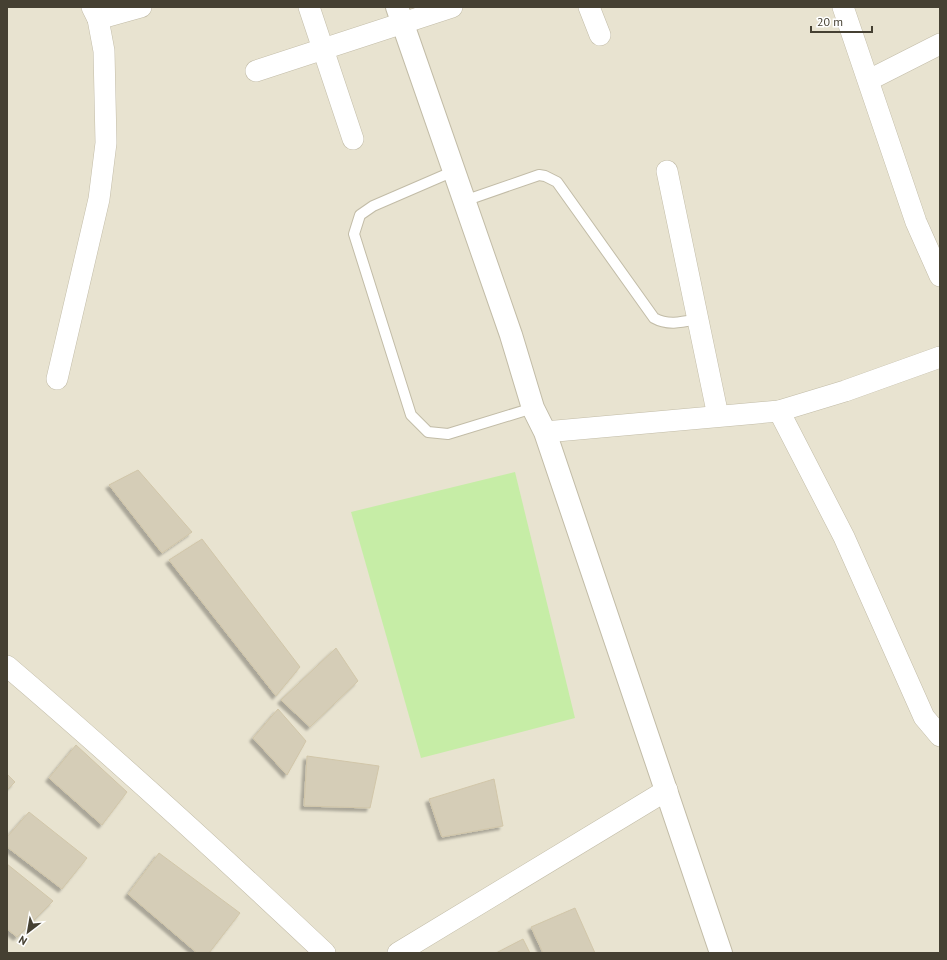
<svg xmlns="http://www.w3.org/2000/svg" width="947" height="960" font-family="'PT Sans',sans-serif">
  <defs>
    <filter id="shadow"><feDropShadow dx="-3.5" dy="3.5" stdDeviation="1" flood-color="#0004"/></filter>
  </defs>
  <rect width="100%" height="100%" fill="#f3f0e2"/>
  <rect fill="#e8e3d0" x="7" y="7" width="933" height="946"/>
  <polygon fill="#c6eda6" points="515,472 575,718 421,758 351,512"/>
  <g fill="#d5cdb7" stroke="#d1c6a9" filter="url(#shadow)">
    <polygon points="138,470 192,532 162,553 109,485"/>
    <polygon points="202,539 300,667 276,696 169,560"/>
    <polygon points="336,648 358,681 310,727 281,700"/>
    <polygon points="278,709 306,741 287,775 253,738"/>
    <polygon points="76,745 127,792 102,825 49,778"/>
    <polygon points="307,756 379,766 370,808 304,806"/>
    <polygon points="7,774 15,782 7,790"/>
    <polygon points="494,779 503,826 442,837 429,799"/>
    <polygon points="29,812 87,858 62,889 7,847 7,837"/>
    <polygon points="159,853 240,913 209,953 197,953 128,894"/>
    <polygon points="7,864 53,901 17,937 7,929"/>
    <polygon points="575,908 595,953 543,953 531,927"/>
    <polygon points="523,939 530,953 496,953"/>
  </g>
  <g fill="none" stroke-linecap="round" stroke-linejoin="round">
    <defs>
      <g id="service">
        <polyline points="454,171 373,206 360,215 354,234 411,415 428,432 448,434 533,408"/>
        <path d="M464,201l75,-26 6,1 12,6 97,136c14,8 29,4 44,1"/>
      </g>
      <g id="minor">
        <polyline points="309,7 353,139"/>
        <polyline points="589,7 600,35"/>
        <polyline points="843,7 916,222 940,276"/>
        <polyline points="98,19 141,7"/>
        <polyline points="256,71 452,7"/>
        <polyline points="869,80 940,44"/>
        <polyline points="667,171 718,416"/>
        <polyline points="57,379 99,199 106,143 104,51 98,19 92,7"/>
        <polyline points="779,411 844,537 924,717 940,736"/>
        <polyline points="545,432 779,411 845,391 940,357"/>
        <path d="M7,666c109,93 214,189 318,287"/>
        <polyline points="398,953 667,790"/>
      </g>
      <polyline id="tertiary" points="397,7 511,335 533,408 545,432 721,953"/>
    </defs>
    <use href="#service" stroke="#c2bca7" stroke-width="12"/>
    <use href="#minor" stroke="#c2bca7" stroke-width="22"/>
    <use href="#tertiary" stroke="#c2bca7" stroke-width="24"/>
    <use href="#service" stroke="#fff" stroke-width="10"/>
    <use href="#minor" stroke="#fff" stroke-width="21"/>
    <use href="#tertiary" stroke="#fff" stroke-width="22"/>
  </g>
  <rect width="947" height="960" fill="none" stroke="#454032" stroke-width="16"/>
  <g transform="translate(28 932) rotate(211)" stroke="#ffffff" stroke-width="3" paint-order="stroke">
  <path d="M0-3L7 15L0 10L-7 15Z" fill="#454032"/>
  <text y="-6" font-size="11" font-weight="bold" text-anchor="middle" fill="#454032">N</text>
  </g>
  <path d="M811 26v6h61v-6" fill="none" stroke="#454032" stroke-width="2"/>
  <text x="817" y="26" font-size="12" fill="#454032" stroke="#ffffff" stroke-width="3" paint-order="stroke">20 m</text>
</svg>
